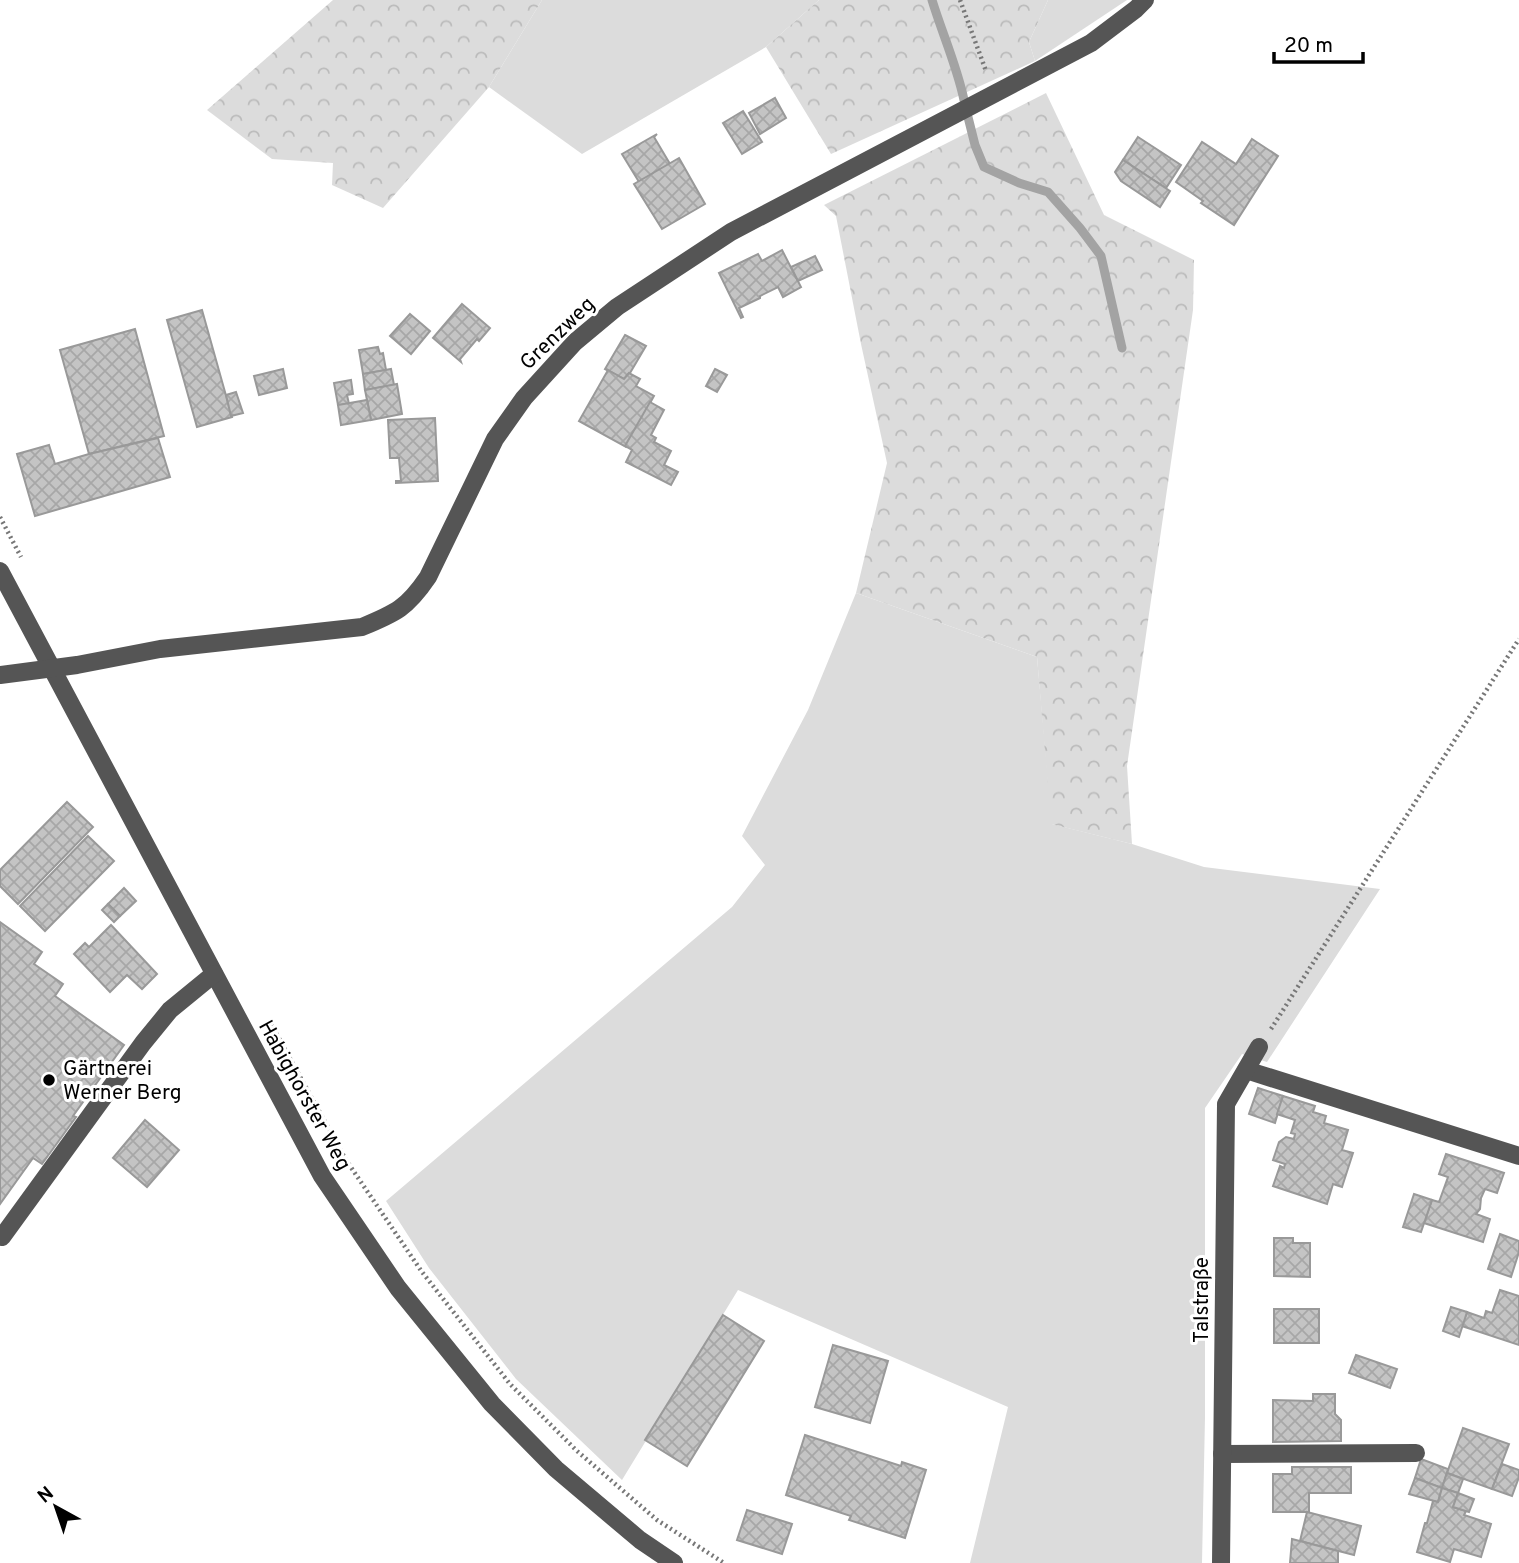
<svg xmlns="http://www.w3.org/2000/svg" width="1519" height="1563" font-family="Overpass,sans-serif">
  <defs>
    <pattern id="forest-crowns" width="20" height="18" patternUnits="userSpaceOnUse" patternTransform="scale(1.75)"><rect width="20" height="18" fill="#dcdcdc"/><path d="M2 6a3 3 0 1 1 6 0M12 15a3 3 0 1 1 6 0" fill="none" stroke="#bbb"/></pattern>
    <pattern id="building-cross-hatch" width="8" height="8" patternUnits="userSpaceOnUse" patternTransform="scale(1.75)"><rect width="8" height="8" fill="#c4c4c4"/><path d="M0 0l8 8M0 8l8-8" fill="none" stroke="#a7a7a7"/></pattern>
  </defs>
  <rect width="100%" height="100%" fill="#fff"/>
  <g fill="#dcdcdc">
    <polygon points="542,0 819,0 766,47 582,154 489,87"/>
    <polygon points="1048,0 1127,0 1035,61 1029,42"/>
    <polygon points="856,593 1037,657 1052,824 1132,844 1204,867 1380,889 1267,1062 1242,1054 1205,1108 1205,1417 1202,1563 970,1563 1008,1407 738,1290 622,1480 516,1379 429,1268 386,1201 732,907 765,865 742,836 808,710"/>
  </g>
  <g fill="url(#forest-crowns)">
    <polygon points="333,0 542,0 489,87 383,208 332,185 333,163 272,159 207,110"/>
    <polygon points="819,0 1048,0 1029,42 1035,61 831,154 766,47"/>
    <polygon points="1046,93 1104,215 1194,260 1193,310 1127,766 1132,844 1051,824 1037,657 856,593 887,463 861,344 836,216 824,205"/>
  </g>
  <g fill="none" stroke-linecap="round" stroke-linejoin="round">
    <g stroke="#a3a3a3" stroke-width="9">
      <path d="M932,0c10,33 25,66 32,100"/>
      <polyline points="968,117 975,145 984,167 1019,183 1048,192 1080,228 1101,256 1122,348"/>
    </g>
  </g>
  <g fill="url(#building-cross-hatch)" stroke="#999" stroke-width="2">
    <polygon points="775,98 786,118 760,134 749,113"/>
    <polygon points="743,111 762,142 742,154 723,123"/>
    <polygon points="657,134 654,137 670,164 639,182 622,154"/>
    <polygon points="1138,137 1181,165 1166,188 1123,160"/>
    <polygon points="1252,139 1278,156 1234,225 1201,203 1203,201 1176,182 1202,142 1236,164"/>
    <polygon points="679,158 705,204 662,229 634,184"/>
    <polygon points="1123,160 1170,191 1160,207 1121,181 1115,172"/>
    <polygon points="782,250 801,287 783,297 778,287 760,296 760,298 739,308 743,317 741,318 719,273 758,254 762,261"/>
    <polygon points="815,256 822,270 798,281 791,267"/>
    <polygon points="462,304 490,328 479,341 477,339 460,359 461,362 433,338"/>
    <polygon points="202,310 232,417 197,427 167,320"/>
    <polygon points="410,314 430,331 411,354 390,336"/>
    <polygon points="135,329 164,436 89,454 60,350"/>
    <polygon points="625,335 646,346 630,373 629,373 624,379 605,369"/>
    <polygon points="378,347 380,354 383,353 386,370 363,374 359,350"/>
    <polygon points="283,369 287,388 259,395 254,376"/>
    <polygon points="391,369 394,385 365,390 363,374"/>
    <polygon points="715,369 727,375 717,392 706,386"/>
    <polygon points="608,370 624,379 629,373 640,379 636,386 654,396 626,447 579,421"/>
    <polygon points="351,380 353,394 347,395 349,404 338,405 334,383"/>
    <polygon points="397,384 402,414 371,420 365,390"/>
    <polygon points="236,392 243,413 231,416 226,395"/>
    <polygon points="367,400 371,420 341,425 338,405"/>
    <polygon points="650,402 664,410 651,435 656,438 654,442 671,451 664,465 678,472 671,485 626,462 632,450 625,446"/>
    <polygon points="435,418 438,481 396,483 396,481 401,481 399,458 390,458 388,420"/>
    <polygon points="158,438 170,477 35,516 17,454 49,445 55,464 89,454"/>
    <polygon points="67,802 93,827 18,904 0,886 0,870"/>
    <polygon points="88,836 114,861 45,931 20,906"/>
    <polygon points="124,888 136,901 120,916 108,904"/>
    <polygon points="108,904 120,916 114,922 102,910"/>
    <polygon points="0,922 42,952 34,964 63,984 55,996 124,1045 73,1116 76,1117 42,1164 33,1158 0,1204"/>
    <polygon points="111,925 157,974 142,989 127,975 110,992 74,954 85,943 89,947"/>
    <polygon points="1258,1088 1283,1096 1275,1123 1249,1114"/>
    <polygon points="1283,1096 1315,1106 1313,1112 1326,1116 1324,1123 1348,1130 1342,1150 1353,1153 1342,1187 1333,1184 1327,1204 1273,1186 1280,1166 1284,1168 1285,1164 1273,1160 1279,1142 1286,1137 1294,1139 1295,1134 1291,1133 1295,1120 1277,1114"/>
    <polygon points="145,1120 179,1150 147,1187 113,1158"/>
    <polygon points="1446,1154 1504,1173 1497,1193 1485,1189 1481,1198 1480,1209 1476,1214 1490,1219 1483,1242 1424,1223 1432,1200 1439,1202 1448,1177 1439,1174"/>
    <polygon points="1414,1194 1432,1200 1421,1232 1403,1227"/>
    <polygon points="1500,1234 1519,1241 1519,1252 1511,1277 1488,1269"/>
    <polygon points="1274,1238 1293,1238 1293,1243 1310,1243 1310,1277 1274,1276"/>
    <polygon points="1500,1290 1519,1296 1519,1345 1462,1326 1467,1312 1484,1318 1486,1311 1492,1313"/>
    <polygon points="1451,1307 1467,1312 1459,1337 1443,1331"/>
    <rect x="1274" y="1309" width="45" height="34"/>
    <polygon points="723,1315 764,1341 687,1466 645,1440"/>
    <polygon points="833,1345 888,1361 870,1423 815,1407"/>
    <polygon points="1356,1355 1397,1369 1390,1388 1349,1373"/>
    <polygon points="1313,1394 1335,1394 1335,1414 1341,1420 1341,1441 1273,1442 1273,1400 1313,1401"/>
    <polygon points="1463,1428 1509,1444 1492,1489 1447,1473"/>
    <polygon points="805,1435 901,1466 902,1462 926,1470 905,1538 849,1520 851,1516 786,1495"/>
    <polygon points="1421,1459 1448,1469 1442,1488 1415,1478"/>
    <polygon points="1502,1464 1519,1470 1519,1477 1512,1496 1492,1489"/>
    <polygon points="1292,1467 1351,1467 1351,1493 1309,1493 1309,1512 1273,1512 1273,1474 1292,1474"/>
    <polygon points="1447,1473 1463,1479 1458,1493 1442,1488"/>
    <polygon points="1415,1478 1442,1488 1438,1502 1409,1494"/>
    <polygon points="1442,1488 1458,1493 1453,1507 1466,1511 1464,1515 1491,1524 1481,1557 1454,1549 1450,1562 1417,1552 1425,1523 1427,1523 1433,1501 1438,1502"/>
    <polygon points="1458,1493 1474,1499 1469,1512 1453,1507"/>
    <polygon points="747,1510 792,1524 782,1554 737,1540"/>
    <polygon points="1307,1512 1361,1526 1354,1555 1300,1541"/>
    <polygon points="1292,1539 1338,1551 1338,1563 1290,1563"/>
  </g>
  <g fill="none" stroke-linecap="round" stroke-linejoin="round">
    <g stroke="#777" stroke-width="4.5" stroke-dasharray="2 3.5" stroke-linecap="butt">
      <polyline points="960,0 986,71"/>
      <polyline points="0,517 21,557"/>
      <polyline points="271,1024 346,1160 422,1272 510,1384 577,1451 657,1520 724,1563"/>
      <polyline points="1271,1029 1519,639"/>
    </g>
    <g stroke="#555" stroke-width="18">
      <polyline points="0,571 322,1176 398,1288 492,1404 556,1469 640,1540 674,1563"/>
      <path d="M0,675l77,-10 83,-16 202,-22c34,-14 45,-19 66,-50l67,-138 29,-41 51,-56 42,-35 114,-75 360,-189 45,-34 9,-9"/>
      <polyline points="1246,1070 1519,1156"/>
      <polyline points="2,1237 143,1043 170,1010 214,974"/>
      <polyline points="1222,1454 1416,1453"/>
      <polyline points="1221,1563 1226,1104 1259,1047"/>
    </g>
  </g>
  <circle fill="#000" stroke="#fff" stroke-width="2.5" cx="49" cy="1080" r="7"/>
  <g text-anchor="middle" stroke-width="6" stroke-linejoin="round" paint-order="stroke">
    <g font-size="21" fill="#000" stroke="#fff">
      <text transform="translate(557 333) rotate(-44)" y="7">Grenzweg</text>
      <text transform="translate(305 1095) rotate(61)" y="7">Habighorster Weg</text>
      <text transform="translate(1201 1300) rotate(-90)" y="7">Talstraße</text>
    </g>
    <g font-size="21" fill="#000" stroke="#fff" text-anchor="start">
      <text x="63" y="1075">Gärtnerei<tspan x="63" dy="24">Werner Berg</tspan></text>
    </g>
  </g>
  <g transform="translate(56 1507) rotate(320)" stroke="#ffffff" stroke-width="5" paint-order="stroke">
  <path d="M0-5L12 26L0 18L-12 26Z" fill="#000000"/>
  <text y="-10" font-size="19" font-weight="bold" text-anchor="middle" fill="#000000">N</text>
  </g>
  <path d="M1274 52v10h89v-10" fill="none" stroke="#000000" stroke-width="3.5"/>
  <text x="1284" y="52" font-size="21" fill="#000000" stroke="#ffffff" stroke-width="5" paint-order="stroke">20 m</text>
</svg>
